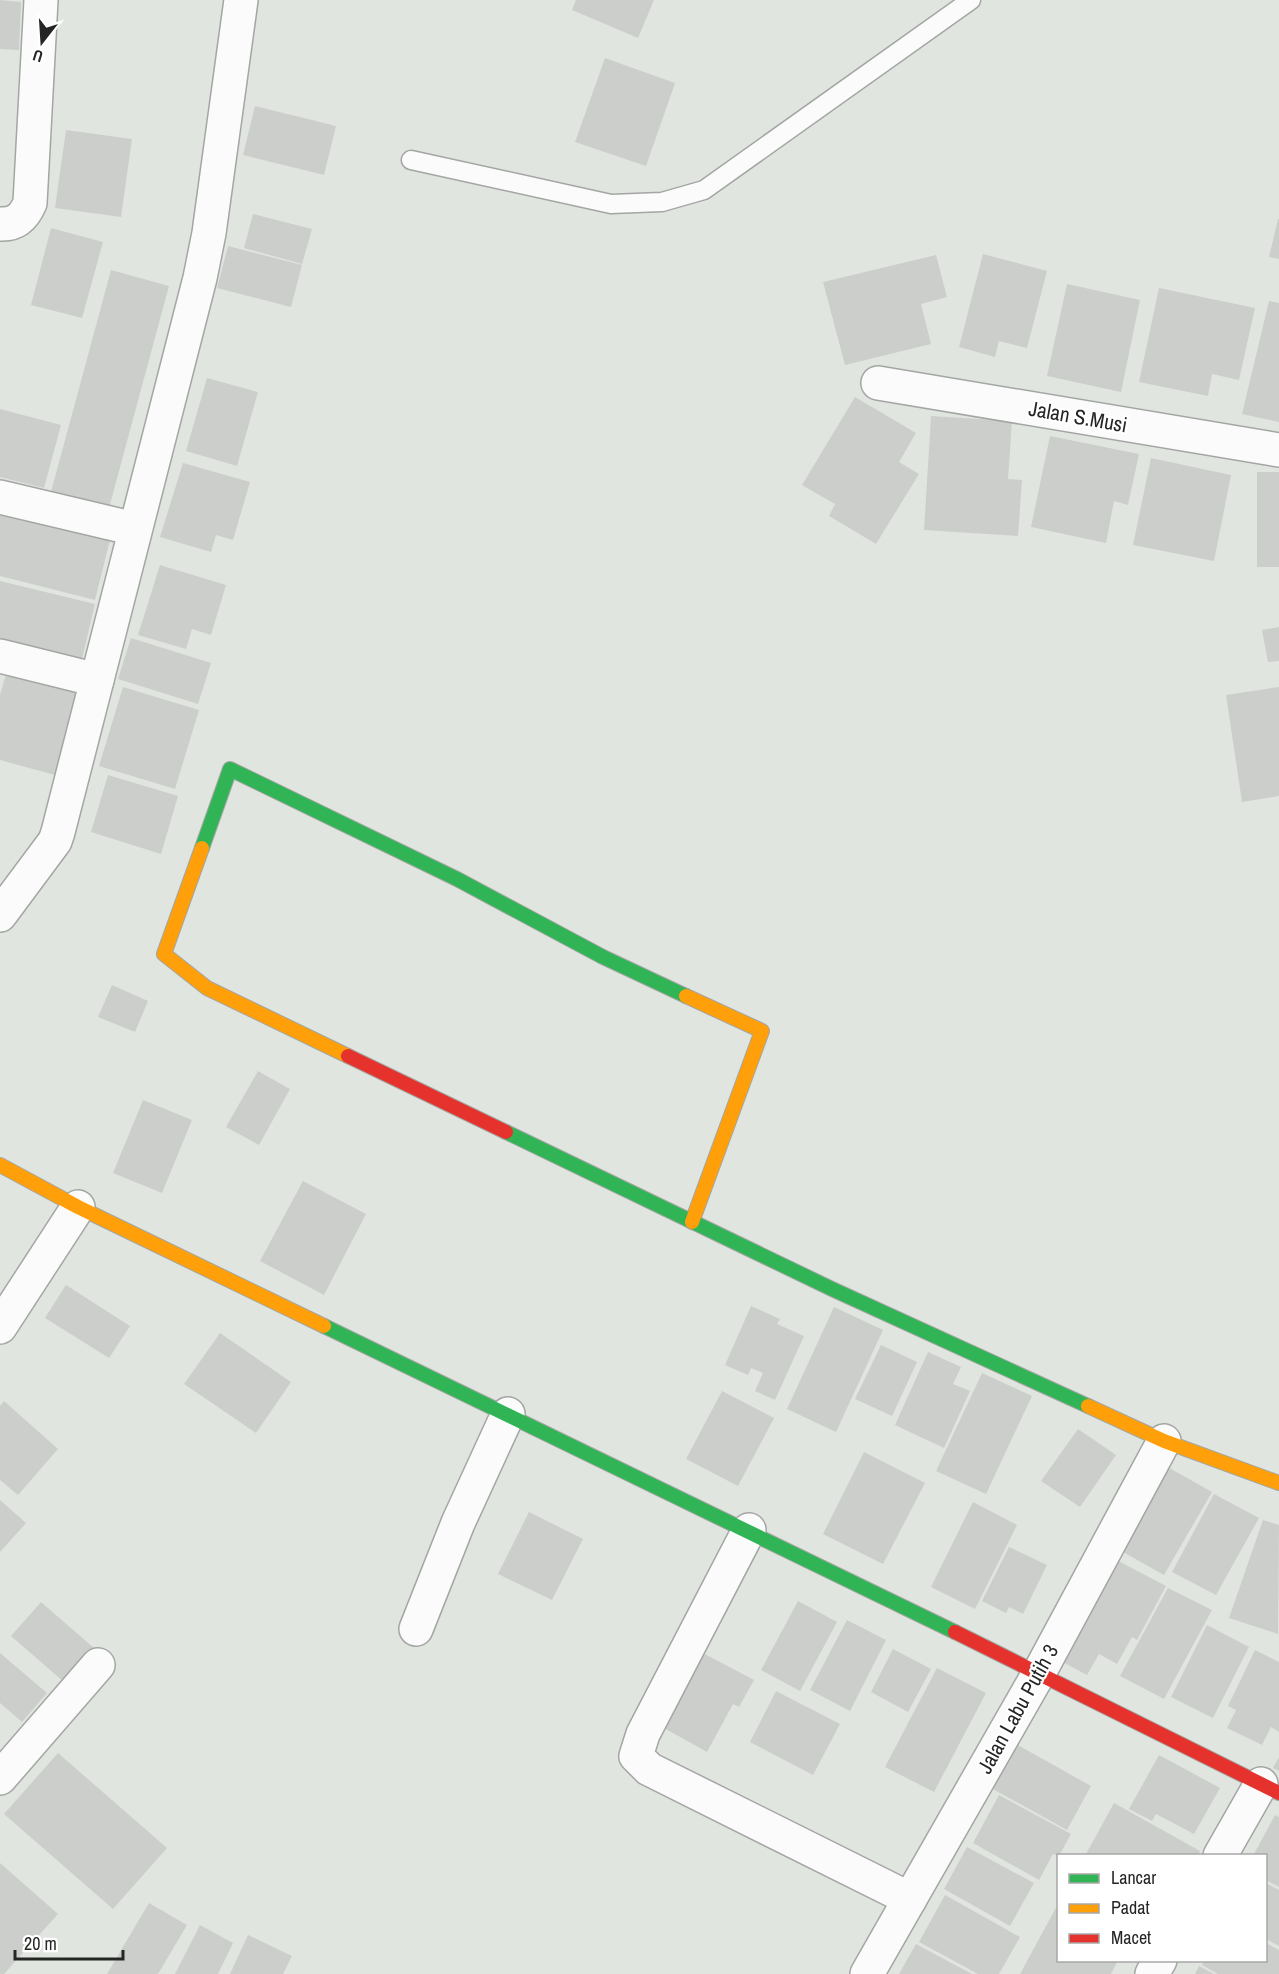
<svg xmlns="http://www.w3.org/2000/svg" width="1279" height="1974" font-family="'Archivo Narrow',sans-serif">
  <rect width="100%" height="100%" fill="#e1e5e0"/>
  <g fill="#cccecb">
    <polygon points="0,0 21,2 19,50 0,49"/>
    <polygon points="576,0 654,0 638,38 572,10"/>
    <polygon points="605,58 675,83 646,166 575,142"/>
    <polygon points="255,106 336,126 324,175 243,155"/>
    <polygon points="66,130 132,139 121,217 55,208"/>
    <polygon points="253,214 312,229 302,264 244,248"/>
    <polygon points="1278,219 1279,219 1279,259 1269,257"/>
    <polygon points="51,228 103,242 82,318 31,305"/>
    <polygon points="228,246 302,265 291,307 217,288"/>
    <polygon points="983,254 1047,271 1027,348 999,341 995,357 959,347"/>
    <polygon points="936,255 947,297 921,304 931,344 845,365 823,282"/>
    <polygon points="111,270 169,286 109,508 51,492"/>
    <polygon points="1067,284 1140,300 1121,392 1047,376"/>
    <polygon points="1159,288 1255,308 1239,380 1212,374 1208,396 1139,382"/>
    <polygon points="1269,301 1279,303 1279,422 1242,414"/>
    <polygon points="207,378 258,392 237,466 186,451"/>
    <polygon points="855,397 916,433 899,462 919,474 876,544 829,516 835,504 802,485"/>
    <polygon points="0,409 61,425 44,488 0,477"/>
    <polygon points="931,416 1012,421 1008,479 1022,480 1018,536 924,530"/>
    <polygon points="1050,436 1139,454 1128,505 1114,501 1106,543 1031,527"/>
    <polygon points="1151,458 1231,475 1214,561 1133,545"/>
    <polygon points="183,463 250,482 233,540 216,535 211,552 160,537"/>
    <rect x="1257" y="472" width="22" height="95"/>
    <polygon points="0,514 110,540 95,600 0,576"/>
    <polygon points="160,565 226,585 211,635 192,629 186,649 138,635"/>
    <polygon points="0,581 95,604 81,663 0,643"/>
    <polygon points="1279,627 1279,661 1268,662 1262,630"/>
    <polygon points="131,638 211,663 198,704 118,679"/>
    <polygon points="7,671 78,691 55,775 0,760 0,695"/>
    <polygon points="123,687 199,710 175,789 99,766"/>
    <polygon points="1279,687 1279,796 1242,802 1226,695"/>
    <polygon points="108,775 178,796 161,854 91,832"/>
    <polygon points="112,985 148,1001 135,1032 98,1017"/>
    <polygon points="258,1071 290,1089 259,1145 226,1127"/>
    <polygon points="143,1100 192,1120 162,1193 113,1173"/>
    <polygon points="303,1181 366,1214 324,1295 260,1261"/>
    <polygon points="66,1285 130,1326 109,1358 45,1318"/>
    <polygon points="751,1306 780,1319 777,1324 804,1336 775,1400 755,1391 763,1373 751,1368 748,1375 725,1365"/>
    <polygon points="834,1307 883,1330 836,1432 787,1409"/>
    <polygon points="220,1333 291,1382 256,1433 184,1384"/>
    <polygon points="881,1345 917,1362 892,1416 855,1399"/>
    <polygon points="928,1352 961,1367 953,1384 970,1391 944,1448 895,1425"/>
    <polygon points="982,1373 1032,1396 986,1494 936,1471"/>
    <polygon points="722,1391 774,1418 738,1486 686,1459"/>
    <polygon points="4,1401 58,1449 18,1495 0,1480 0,1406"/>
    <polygon points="1078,1429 1116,1455 1080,1507 1041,1481"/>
    <polygon points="864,1452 925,1483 883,1564 823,1534"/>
    <polygon points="1164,1465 1212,1492 1164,1575 1116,1548"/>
    <polygon points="1214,1494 1259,1518 1216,1595 1172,1572"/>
    <polygon points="0,1500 26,1523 0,1552"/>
    <polygon points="973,1502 1017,1525 975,1609 931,1587"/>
    <polygon points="529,1512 583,1539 552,1600 498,1574"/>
    <polygon points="1263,1520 1279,1525 1278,1634 1229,1618"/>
    <polygon points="1009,1547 1047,1565 1023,1614 1009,1607 1006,1613 982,1601"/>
    <polygon points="1109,1556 1166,1586 1137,1640 1132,1637 1117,1664 1099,1654 1087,1675 1055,1658"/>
    <polygon points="1168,1588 1212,1610 1164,1699 1120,1676"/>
    <polygon points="798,1601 837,1622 800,1691 761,1670"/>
    <polygon points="41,1602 95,1649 64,1682 11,1636"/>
    <polygon points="847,1620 886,1640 850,1711 810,1690"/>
    <polygon points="1207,1625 1249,1647 1213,1718 1171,1697"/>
    <polygon points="893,1649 931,1669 908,1712 871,1692"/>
    <polygon points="1255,1650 1279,1662 1279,1732 1271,1727 1262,1745 1227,1728 1236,1710 1228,1706"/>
    <polygon points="0,1653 47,1693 22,1722 0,1703"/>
    <polygon points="703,1653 754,1680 739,1707 733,1704 707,1752 664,1728"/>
    <polygon points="937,1668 986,1693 934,1792 885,1767"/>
    <polygon points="776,1691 840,1724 813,1775 750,1742"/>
    <polygon points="1016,1744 1091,1786 1067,1830 991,1788"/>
    <polygon points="58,1753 167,1848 113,1909 4,1814"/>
    <polygon points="1159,1755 1220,1788 1194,1834 1156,1814 1152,1821 1129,1809"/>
    <polygon points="1279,1757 1279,1771 1273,1768"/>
    <polygon points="999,1795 1071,1834 1059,1856 1053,1854 1039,1880 973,1843"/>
    <polygon points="1114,1803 1200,1851 1198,1856 1085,1856"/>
    <polygon points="1275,1815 1279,1817 1279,1887 1266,1880 1266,1856 1253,1856"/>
    <polygon points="967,1847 1034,1883 1010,1926 944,1889"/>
    <polygon points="0,1863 58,1914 4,1974 0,1974"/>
    <polygon points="1266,1883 1279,1890 1279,1946 1266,1939"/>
    <polygon points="945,1895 1020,1937 999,1974 978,1974 919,1942"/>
    <polygon points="149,1903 187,1925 158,1974 107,1974"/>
    <polygon points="1058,1904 1058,1960 1118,1960 1111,1974 1020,1974"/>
    <polygon points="200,1925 233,1943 218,1974 175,1974"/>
    <polygon points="248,1935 292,1956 283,1974 230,1974"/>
    <polygon points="1266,1943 1279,1950 1279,1974 1218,1974 1202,1965 1204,1960 1266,1960"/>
    <polygon points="916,1944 972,1974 899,1974"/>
    <polygon points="1199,1966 1214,1974 1195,1974"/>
  </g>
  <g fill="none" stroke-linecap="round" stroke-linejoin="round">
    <defs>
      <polyline id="lane" points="411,160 611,204 662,202 704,190 971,0"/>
      <g id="street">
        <path d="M0,224c16,1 24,-7 30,-21l11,-203"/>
        <polyline points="878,383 1279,450"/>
        <polyline points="0,497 135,529"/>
        <polyline points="0,656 97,680"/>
        <polyline points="0,915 55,841 58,832 200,278 209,233 241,0"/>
        <polyline points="0,1327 78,1207"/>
        <polyline points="749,1530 643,1734 636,1756 649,1769 910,1899"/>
        <polyline points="416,1629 458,1523 508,1414"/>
        <polyline points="0,1778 98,1665"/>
        <polyline points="1220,1856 1261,1784"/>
        <polyline points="867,1974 1039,1673 1164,1441"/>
        <polyline points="1152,1974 1160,1960"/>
      </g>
      <g id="fast">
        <polyline points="202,848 230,769 457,879 603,957 686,996"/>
        <polyline points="506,1132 832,1289 1088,1406"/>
        <polyline points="324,1326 955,1632"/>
      </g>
      <g id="slow">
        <polyline points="202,848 164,954 207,988 348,1056"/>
        <polyline points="686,996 762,1031 692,1222"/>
        <polyline points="0,1165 78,1207 324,1326"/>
        <polyline points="1088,1406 1164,1441 1279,1483"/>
      </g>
      <g id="jam">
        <polyline points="348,1056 506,1132"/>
        <polyline points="955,1632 1279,1793"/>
      </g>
    </defs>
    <use href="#lane" stroke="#a3a6a3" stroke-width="21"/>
    <use href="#street" stroke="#a3a6a3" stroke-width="36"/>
    <use href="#fast" stroke="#a3a6a3" stroke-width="16"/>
    <use href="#slow" stroke="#a3a6a3" stroke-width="16"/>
    <use href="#jam" stroke="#a3a6a3" stroke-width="16"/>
    <use href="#lane" stroke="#fafbfa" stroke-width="18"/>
    <use href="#street" stroke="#fafbfa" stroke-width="33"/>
    <use href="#fast" stroke="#30b455" stroke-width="14"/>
    <use href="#slow" stroke="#ff9f0a" stroke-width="14"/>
    <use href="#jam" stroke="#e5322d" stroke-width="14"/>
  </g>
  <g text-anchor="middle" stroke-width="4.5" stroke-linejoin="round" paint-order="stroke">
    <g font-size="21" fill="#242624" stroke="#fff">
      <text transform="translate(1078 417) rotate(10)" y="7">Jalan S.Musi</text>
      <text transform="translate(1018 1709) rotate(-61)" y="7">Jalan Labu Putih 3</text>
    </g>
  </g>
  <rect x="1057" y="1854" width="210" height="108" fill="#ffffff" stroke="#a7a8a7" stroke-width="1.5"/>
  <rect x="1069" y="1874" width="30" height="9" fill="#30b455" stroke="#a7a8a7" stroke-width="1.5"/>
  <text x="1111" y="1884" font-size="18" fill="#242624">Lancar</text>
  <rect x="1069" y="1904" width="30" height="9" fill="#ff9f0a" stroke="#a7a8a7" stroke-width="1.5"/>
  <text x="1111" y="1914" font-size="18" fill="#242624">Padat</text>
  <rect x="1069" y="1934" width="30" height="9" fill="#e5322d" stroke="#a7a8a7" stroke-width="1.5"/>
  <text x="1111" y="1944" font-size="18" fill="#242624">Macet</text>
  <g transform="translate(42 42) rotate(197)" stroke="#ffffff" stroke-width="4.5" paint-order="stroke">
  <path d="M0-4.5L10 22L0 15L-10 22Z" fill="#242624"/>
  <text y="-9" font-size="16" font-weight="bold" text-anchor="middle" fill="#242624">U</text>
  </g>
  <path d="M15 1950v9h108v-9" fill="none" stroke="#242624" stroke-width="3"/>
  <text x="24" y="1950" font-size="18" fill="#242624" stroke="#ffffff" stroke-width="4.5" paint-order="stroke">20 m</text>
</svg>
